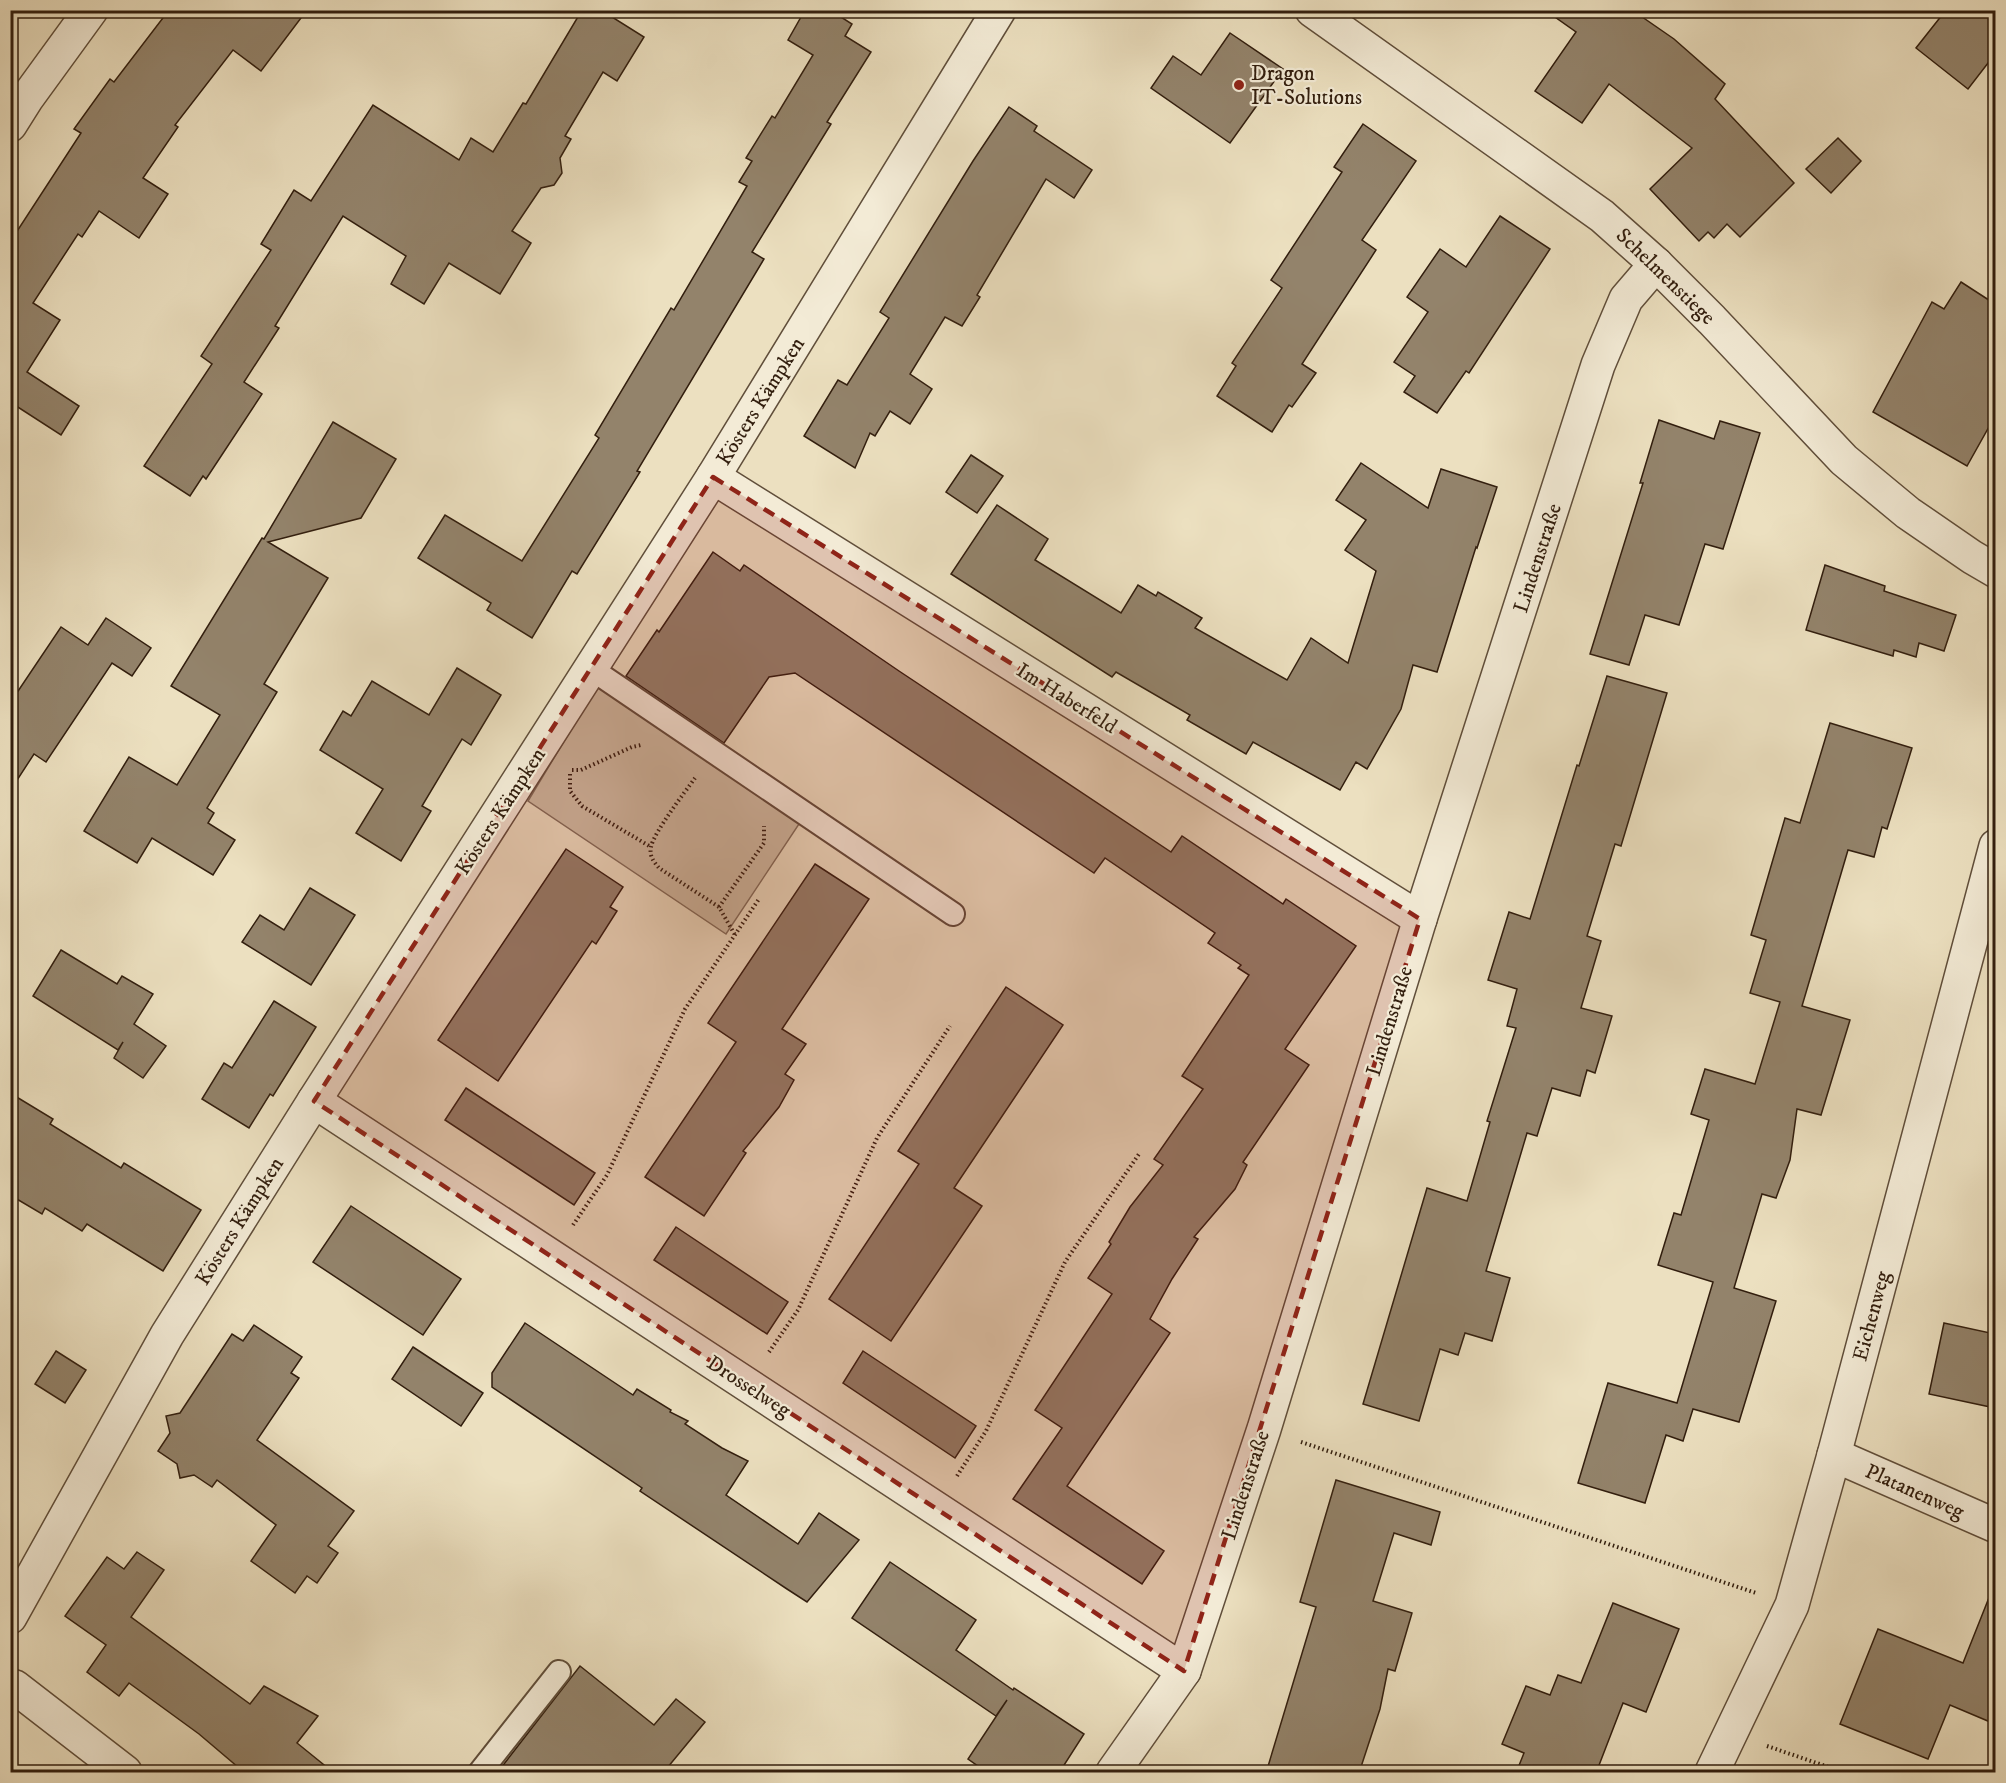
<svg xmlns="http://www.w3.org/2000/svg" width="2006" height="1783" font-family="'IM FELL DW Pica',serif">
  <rect width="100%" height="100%" fill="#ece0c0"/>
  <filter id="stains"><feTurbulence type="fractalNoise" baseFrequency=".00333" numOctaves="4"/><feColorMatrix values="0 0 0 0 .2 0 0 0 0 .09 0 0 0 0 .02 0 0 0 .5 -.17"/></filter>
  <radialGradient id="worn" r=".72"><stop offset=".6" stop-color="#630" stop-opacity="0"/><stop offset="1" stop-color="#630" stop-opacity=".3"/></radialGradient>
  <polygon fill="#ccbfa2" stroke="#7f6e58" stroke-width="1.5" points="598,685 801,821 726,934 528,801"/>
  <g fill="#93836b" stroke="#321e0e" stroke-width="1.5">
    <polygon points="169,10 307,10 261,71 233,50 175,125 178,127 143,178 168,194 139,238 99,211 82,237 78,234 33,303 60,320 27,372 79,406 61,435 10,402 10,242 81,133 74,129 110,79 114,82"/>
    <polygon points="582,10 601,10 644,37 617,81 603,72 565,136 571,139 560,158 562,173 554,185 541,188 512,231 531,243 500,294 449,263 424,304 391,284 406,256 343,216 275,326 279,328 244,382 262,394 206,479 203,476 190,496 144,466 212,364 201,356 271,250 261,244 294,190 311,201 373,105 459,160 471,138 493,152 523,103 526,104"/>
    <polygon points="805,10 830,10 852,24 845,36 871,52 827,122 831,124 752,252 764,259 637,471 640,472 577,574 572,571 532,638 487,610 491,603 418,558 445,515 522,561 599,438 595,435 671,308 674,310 747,186 739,182 752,161 746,158 772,116 775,118 813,55 788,40"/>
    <polygon points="1545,10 1632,10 1674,39 1725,84 1715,99 1794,183 1740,237 1727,224 1714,238 1708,232 1699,241 1650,189 1692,148 1609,84 1582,123 1535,91 1576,32"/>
    <polygon points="1946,10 1995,10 1995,54 1968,89 1916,48"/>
    <polygon points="1230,33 1283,69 1230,143 1151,88 1173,56 1201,75"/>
    <polygon points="1009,107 1037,126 1034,131 1092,170 1074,198 1046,179 977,295 980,297 962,326 945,317 910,374 932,389 910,424 890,411 875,436 870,433 855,468 804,436 838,380 847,385 889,318 880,312 973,161"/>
    <polygon points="1363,124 1416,161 1362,240 1376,250 1302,364 1316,373 1292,407 1289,405 1272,432 1217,396 1236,366 1232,363 1282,288 1271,280 1342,172 1334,167"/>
    <polygon points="1838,138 1861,161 1831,193 1806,169"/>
    <polygon points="1500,216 1550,249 1469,373 1466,371 1437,413 1404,392 1415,376 1394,362 1428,312 1407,297 1440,249 1466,267"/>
    <polygon points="1961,282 1995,304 1995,416 1967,466 1873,412 1932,302 1944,309"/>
    <polygon points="1659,420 1714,439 1720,421 1760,433 1723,549 1705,544 1679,625 1645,615 1629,665 1590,654 1643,483 1640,483"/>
    <polygon points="333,422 396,459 361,518 268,542 328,578 264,684 277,692 207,808 214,813 208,823 235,840 213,875 152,838 137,863 84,831 129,757 177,785 220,715 171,686 262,538 264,539"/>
    <polygon points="971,455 1003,476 977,513 946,492"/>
    <polygon points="1361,463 1428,508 1441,469 1497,487 1477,548 1476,547 1437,672 1413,665 1401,709 1367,769 1356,762 1340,790 1253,742 1246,754 1187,720 1190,715 1116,672 1112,677 951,574 997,505 1048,539 1035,560 1121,613 1138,585 1156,596 1158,592 1202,618 1195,628 1287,680 1311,638 1348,663 1376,571 1345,550 1366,520 1336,500"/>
    <polygon points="713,552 740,571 744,565 899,671 1171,852 1182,836 1283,904 1286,899 1356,946 1285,1049 1309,1065 1243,1162 1247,1165 1235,1189 1194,1237 1198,1239 1172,1279 1150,1319 1170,1333 1067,1486 1164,1551 1142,1584 1013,1499 1062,1428 1035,1410 1112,1294 1088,1278 1111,1244 1109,1242 1130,1207 1163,1165 1154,1159 1203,1089 1182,1076 1249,975 1238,968 1241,965 1208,943 1215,933 1105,858 1094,873 795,673 769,677 724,743 626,676 657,630 659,632"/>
    <polygon points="1825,565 1885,586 1884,591 1956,615 1944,651 1919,643 1916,657 1894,650 1893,656 1806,630"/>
    <polygon points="106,618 151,648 132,676 112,663 46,762 34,754 10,791 10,703 61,627 88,645"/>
    <polygon points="457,668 501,695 471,745 462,739 422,806 431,811 401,861 356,833 383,789 320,750 343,711 351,716 372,681 429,715"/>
    <polygon points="1607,676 1667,693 1621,846 1615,844 1587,936 1601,941 1581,1008 1612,1016 1595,1073 1587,1070 1580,1096 1552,1088 1537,1136 1527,1133 1486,1271 1510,1278 1492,1341 1465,1333 1458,1355 1440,1349 1419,1421 1363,1404 1427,1188 1467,1201 1490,1122 1487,1121 1516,1028 1507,1026 1517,989 1488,980 1509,912 1530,919 1577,765 1579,766"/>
    <polygon points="1830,723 1912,748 1887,829 1882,827 1874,857 1848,850 1802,1006 1850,1020 1821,1115 1797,1109 1790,1160 1776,1198 1762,1194 1734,1288 1776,1301 1739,1422 1693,1409 1683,1441 1666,1435 1645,1503 1578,1483 1608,1383 1677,1403 1713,1282 1658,1265 1674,1213 1681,1215 1709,1120 1691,1114 1705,1069 1755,1084 1780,1002 1750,993 1766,940 1751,935 1785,818 1800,823"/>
    <polygon points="566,849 623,887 610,907 617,911 596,944 592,941 498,1081 438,1040"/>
    <polygon points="815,864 869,899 782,1029 806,1044 785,1074 794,1080 779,1107 743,1151 746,1153 704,1216 645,1177 736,1042 708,1023"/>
    <polygon points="310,888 355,915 311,985 242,942 260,915 284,930"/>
    <polygon points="61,950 117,984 122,976 153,994 134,1024 166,1046 143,1078 114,1058 123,1042 118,1050 33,996"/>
    <polygon points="1006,987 1063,1025 954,1188 982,1206 891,1341 829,1299 919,1164 898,1151"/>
    <polygon points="274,1001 316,1027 273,1096 270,1094 249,1128 202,1099 224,1063 232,1068"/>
    <polygon points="466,1088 595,1173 574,1205 445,1120"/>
    <polygon points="10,1093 53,1119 50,1124 121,1168 124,1163 201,1210 163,1271 87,1224 82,1231 45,1208 42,1214 10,1195"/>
    <polygon points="351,1206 461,1279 423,1335 313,1262"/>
    <polygon points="676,1227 788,1302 767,1334 654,1260"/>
    <polygon points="525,1323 633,1395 637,1389 671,1410 670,1412 688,1421 685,1424 722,1448 748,1461 726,1495 798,1544 819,1513 859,1540 807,1602 787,1589 640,1491 642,1488 492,1387 492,1373"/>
    <polygon points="1944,1323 1995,1334 1995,1408 1929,1394"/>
    <polygon points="254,1325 302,1357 291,1373 299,1378 257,1440 354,1511 328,1546 338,1553 317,1583 307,1576 295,1593 251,1561 276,1525 217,1480 212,1487 194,1475 180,1478 177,1464 158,1451 170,1433 166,1416 180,1413 232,1334 243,1341"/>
    <polygon points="413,1347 483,1393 461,1426 392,1379"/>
    <polygon points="56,1351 86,1370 65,1403 35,1384"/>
    <polygon points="863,1351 976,1426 955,1458 843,1383"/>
    <polygon points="1336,1480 1440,1512 1431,1545 1394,1533 1373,1601 1412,1613 1395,1671 1388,1669 1380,1709 1359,1773 1266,1773 1316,1607 1300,1602"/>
    <polygon points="137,1552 164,1570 131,1617 250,1704 264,1686 318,1716 297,1743 334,1773 245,1773 199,1734 129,1683 119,1696 87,1672 106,1645 65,1616 107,1557 124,1569"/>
    <polygon points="890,1562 976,1620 956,1650 1013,1690 1014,1688 1084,1734 1059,1773 988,1773 968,1759 1007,1700 996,1716 852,1618"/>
    <polygon points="1994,1585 1995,1724 1950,1705 1928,1759 1840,1724 1878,1629 1963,1663"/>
    <polygon points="1613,1603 1679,1629 1646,1712 1623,1703 1596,1773 1516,1773 1524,1753 1502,1744 1526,1686 1550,1695 1558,1675 1581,1683"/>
    <polygon points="580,1666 654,1725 676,1699 705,1722 663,1773 497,1773"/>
  </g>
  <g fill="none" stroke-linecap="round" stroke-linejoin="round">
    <defs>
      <g id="lane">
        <polyline points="590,668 953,914"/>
        <polyline points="480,1772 559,1672"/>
      </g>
      <g id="street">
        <polyline points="1312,10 1602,216 1656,264 1712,320 1844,460 1908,513 1972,557 1996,571"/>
        <polyline points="10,125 27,98 91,10"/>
        <polyline points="713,477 1420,919"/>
        <polyline points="314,1101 1184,1671"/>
        <polyline points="1834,1455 1996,1526"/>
        <polyline points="10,1617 167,1335 314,1101 713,477 999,10"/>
        <polyline points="10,1686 15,1687 125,1772"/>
        <polyline points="1113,1772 1184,1671 1264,1429 1420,919 1598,365 1626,299 1656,264"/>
        <polyline points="1712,1772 1792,1605 1834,1455 1996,846"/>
      </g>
    </defs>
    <use href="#lane" stroke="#604e3a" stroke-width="26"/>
    <use href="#street" stroke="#604e3a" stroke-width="36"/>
    <g stroke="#321e0e" stroke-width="4" stroke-dasharray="1.5 3" stroke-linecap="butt">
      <polyline points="572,770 581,770 632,747 641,745"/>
      <polyline points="570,774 570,791 582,806 651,847"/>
      <path d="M695,778c-10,14 -41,54 -44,69 -2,9 3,15 8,21l60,39 16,28"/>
      <polyline points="719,907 764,843 764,826"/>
      <polyline points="573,1225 607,1175 685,1009 759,899"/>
      <polyline points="769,1352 798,1310 877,1138 950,1026"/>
      <polyline points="1301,1442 1756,1593"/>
      <polyline points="957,1476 986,1431 1065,1262 1139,1154"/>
      <polyline points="1767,1746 1843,1772"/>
    </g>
    <use href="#lane" stroke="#f3ebd6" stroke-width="22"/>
    <use href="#street" stroke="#f3ebd6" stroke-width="33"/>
  </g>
  <path fill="#8f2418" fill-opacity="0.2" stroke="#8f2418" stroke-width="4.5" stroke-dasharray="12 8" stroke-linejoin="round" d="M713,477l707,442 -236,752 -870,-570z"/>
  <circle fill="#8f2418" stroke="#f3ebd6" stroke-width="2" cx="1239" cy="85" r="6"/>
  <g text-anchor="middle" stroke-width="4.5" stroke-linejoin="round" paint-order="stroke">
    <g font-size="21" fill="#321e0e" stroke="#f3ebd6" text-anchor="start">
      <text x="1251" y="80">Dragon<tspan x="1251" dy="24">IT-Solutions</tspan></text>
    </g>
    <g font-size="21" fill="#321e0e" stroke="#f3ebd6">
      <text transform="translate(1666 276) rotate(44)" y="7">Schelmenstiege</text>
      <text transform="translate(760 401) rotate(-58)" y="7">Kösters Kämpken</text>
      <text transform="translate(1537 558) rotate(-72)" y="7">Lindenstraße</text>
      <text transform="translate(1067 698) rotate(32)" y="7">Im Haberfeld</text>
      <text transform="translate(500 811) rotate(-57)" y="7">Kösters Kämpken</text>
      <text transform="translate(1389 1021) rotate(-73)" y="7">Lindenstraße</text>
      <text transform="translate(239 1221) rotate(-58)" y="7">Kösters Kämpken</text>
      <text transform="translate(1871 1316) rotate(-75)" y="7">Eichenweg</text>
      <text transform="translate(749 1386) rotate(33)" y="7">Drosselweg</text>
      <text transform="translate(1245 1485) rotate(-72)" y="7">Lindenstraße</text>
      <text transform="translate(1915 1491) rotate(24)" y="7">Platanenweg</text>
    </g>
  </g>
  <rect width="2006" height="1783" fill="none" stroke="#ece0c0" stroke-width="36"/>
  <rect x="12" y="12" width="1982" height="1759" fill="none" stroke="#321e0e" stroke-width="3"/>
  <rect x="18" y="18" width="1970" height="1747" fill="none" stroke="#321e0e" stroke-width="1.5"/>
  <rect width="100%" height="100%" filter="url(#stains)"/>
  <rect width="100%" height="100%" fill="url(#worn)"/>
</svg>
